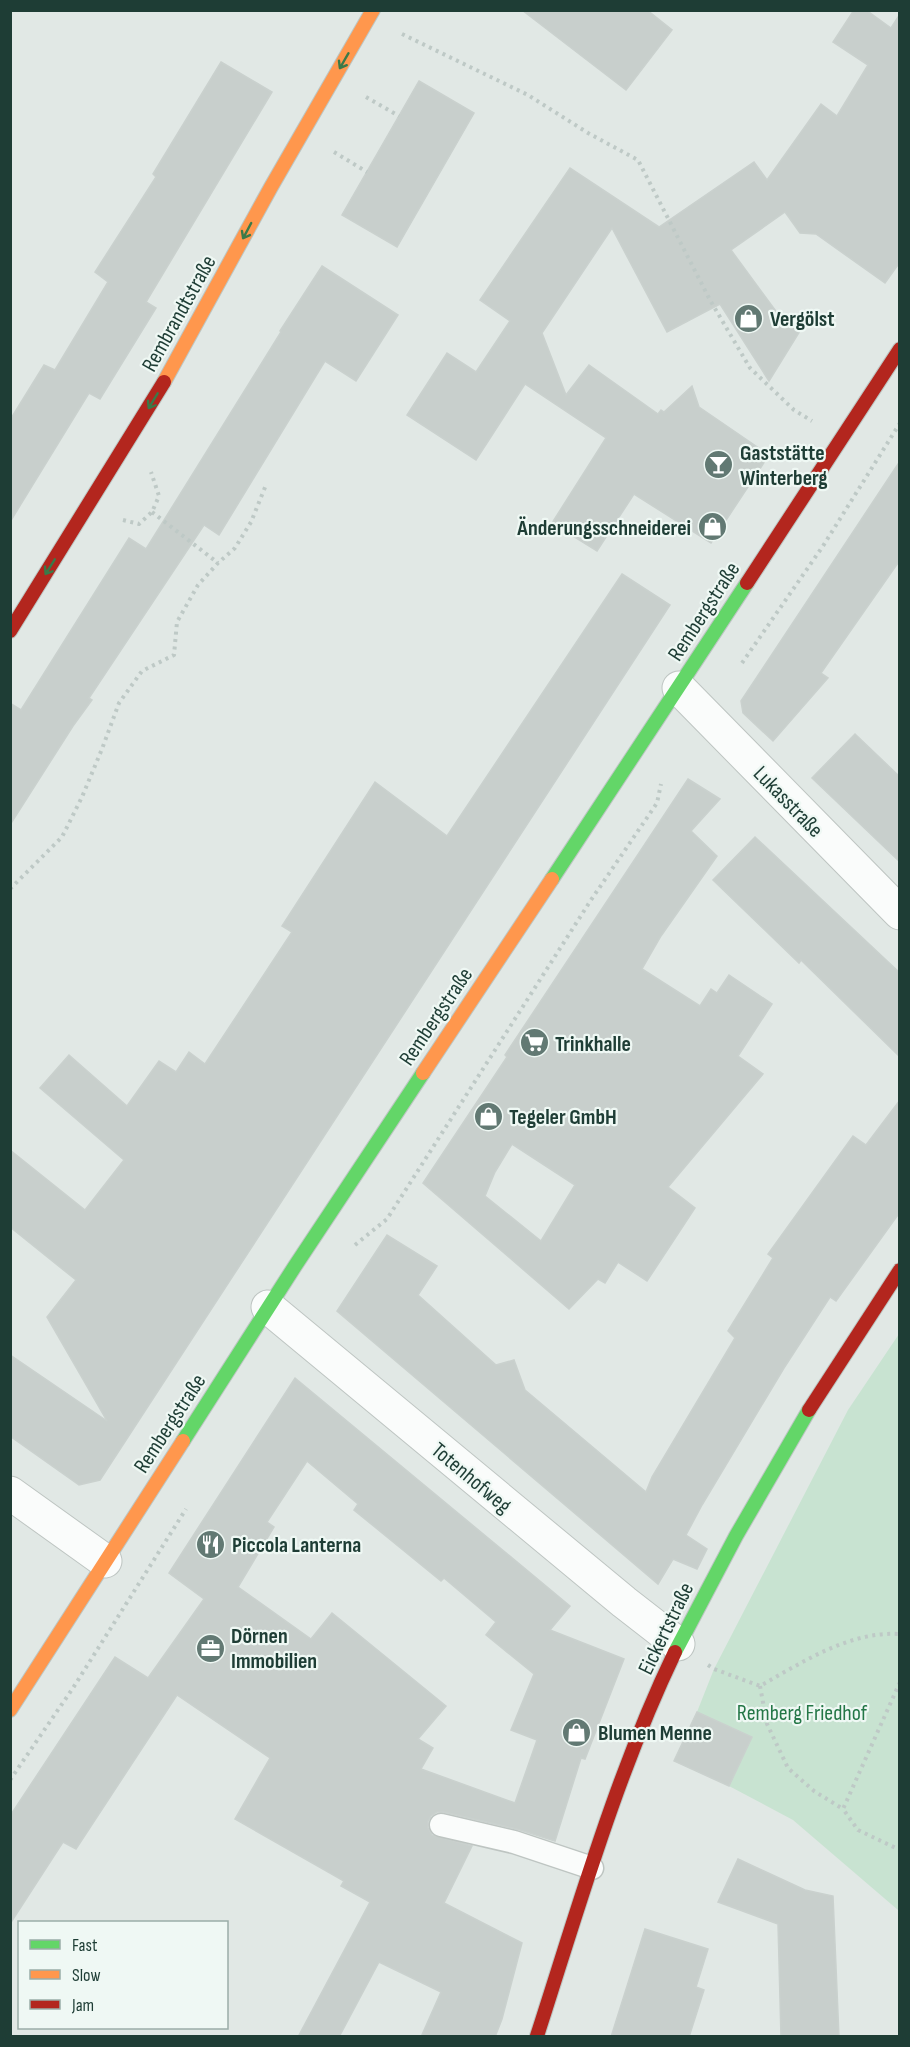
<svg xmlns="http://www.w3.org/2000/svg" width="910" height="2047" font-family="'Sofia Sans Condensed',sans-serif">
  <rect width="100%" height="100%" fill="#e1e8e5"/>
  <polygon fill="#c8e3d1" points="899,1334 899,1958 898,1910 793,1820 729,1786 674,1761 697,1712 714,1669 848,1410"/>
  <g fill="#c8cfcc" stroke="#cad1ce" stroke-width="1.5" fill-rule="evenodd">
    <polygon points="522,10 647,10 672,30 626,90"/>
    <polygon points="854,10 866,10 891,28 900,14 900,262 885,283 816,234 800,233 785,212 731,250 778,314 800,331 769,381 720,304 667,332 612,228 542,333 566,395 589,365 658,414 661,410 664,412 692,386 699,407 769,455 711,543 634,494 597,551 552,523 606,438 525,384 476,460 407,415 447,353 476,372 510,321 480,300 570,168 659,227 754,162 767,180 821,104 837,116 868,65 833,42"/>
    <polygon points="221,62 272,92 146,302 156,308 100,399 89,393 10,522 10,420 44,365 55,370 108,282 95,272 156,177 153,174"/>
    <polygon points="419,81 474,113 397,247 342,215"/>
    <polygon points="322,266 398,315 356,381 325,361 219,535 204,525 89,698 92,700 73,726 10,825 10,703 21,710 129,538 146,549 281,332 280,331"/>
    <polygon points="900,461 900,560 821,673 828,678 773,741 743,713 741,701"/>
    <polygon points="622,574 670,605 100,1480 79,1485 10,1436 10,1355 107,1421 47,1317 76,1280 10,1227 10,1150 85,1210 124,1160 40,1088 69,1055 127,1106 159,1061 176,1072 189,1052 205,1064 292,932 282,926 375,782 447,836"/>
    <polygon points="855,734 900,777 900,862 812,778"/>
    <path d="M688,779l32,20 -29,32 26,25 -56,80 -19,33 58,37 11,-17 6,4 12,-18 43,29 -34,52 25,18 -95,113 27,21 -48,73 -29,-19 -13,21 -7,-4 -29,30 -146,-126 84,-126 -2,-2zM512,1144l63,41 -34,56 -56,-45 10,-24z"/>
    <polygon points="755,837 900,973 900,1057 801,960 799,963 713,880"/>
    <polygon points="900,1100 900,1212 836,1301 830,1297 784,1368 702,1505 686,1535 707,1549 697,1569 673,1559 658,1584 337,1311 387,1235 437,1266 418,1295 496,1365 514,1360 525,1390 646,1492 652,1477 735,1338 728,1331 773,1258 768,1254 853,1136 866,1145"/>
    <path d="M295,1378l275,228 -20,24 74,29 -39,100 -4,-1 -26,83 -38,-12 -73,-17h-7l-6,4 -3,5v7l4,7 40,11 -28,57 78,40 -20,76 -7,18h-74l20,-45 -62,-30 -40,75h-41l72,-135 -29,-16 3,-5 -109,-62 35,-61 -93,-63 -101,154 -13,-7 -53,82v-108l105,-159 33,21 56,-79 -35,-26zM307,1461l51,43 -4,6 87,71 3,-3 52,44 -10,13 48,39 -23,56 26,10 -22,63 -94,-34 12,-21 -15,-9 28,-33 -114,-93 -21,26 -73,-52 36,-60 -7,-5z"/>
    <polygon points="697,1712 752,1737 729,1786 674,1761"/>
    <polygon points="738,1859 805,1890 833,1896 839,2037 781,2037 778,1924 718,1902"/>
    <polygon points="645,1929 708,1949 696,1987 704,1990 689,2037 611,2037"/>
  </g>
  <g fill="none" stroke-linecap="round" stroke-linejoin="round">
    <defs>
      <polyline id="lane" points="441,1825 514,1842 592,1868"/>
      <g id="street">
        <polyline points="679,688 900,913"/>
        <polyline points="268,1307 624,1602 678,1644"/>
        <polyline points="10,1493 105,1561"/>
      </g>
      <g id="fast">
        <polyline points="552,879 747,583"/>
        <polyline points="183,1441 295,1266 423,1073"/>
        <polyline points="675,1652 736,1536 809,1410"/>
      </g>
      <g id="slow">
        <polyline points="164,382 271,187 373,10"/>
        <polyline points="423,1073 552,879"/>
        <polyline points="10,1710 183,1441"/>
      </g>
      <g id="jam">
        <polyline points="747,583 900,349"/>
        <polyline points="10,631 164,382"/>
        <polyline points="809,1410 900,1270"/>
        <path d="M537,2036c42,-130 79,-261 138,-384"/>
      </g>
    </defs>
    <use href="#lane" stroke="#bec5c2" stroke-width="25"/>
    <use href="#street" stroke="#bec5c2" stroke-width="35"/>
    <use href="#fast" stroke="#bdc6c3" stroke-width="16"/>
    <use href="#slow" stroke="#bdc6c3" stroke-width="16"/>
    <use href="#jam" stroke="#bdc6c3" stroke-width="16"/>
    <g stroke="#bec9c6" stroke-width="4" stroke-dasharray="3 4.5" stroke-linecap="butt">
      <polyline points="402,34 528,95 588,133 638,160 710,300 750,368 794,410 812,421"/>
      <polyline points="366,97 399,116"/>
      <polyline points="334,152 367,172"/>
      <polyline points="152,512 218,563"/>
      <polyline points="123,520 139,524 152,512 159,496 151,472"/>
      <polyline points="742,663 823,546 900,423"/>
      <polyline points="10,889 62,837 82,797 102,749 119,703 142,671 174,655 177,622 198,585 218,563 235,548 251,522 266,485"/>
      <polyline points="355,1245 387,1219 591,900 657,803 661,784"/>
      <path d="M708,1665l6,4 46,17c43,-24 89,-55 140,-52"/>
      <polyline points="900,1682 843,1809 858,1830 900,1850"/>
      <polyline points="760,1686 767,1724 788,1768 814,1791 843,1809"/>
      <polyline points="10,1780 73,1688 186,1509"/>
    </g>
    <use href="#lane" stroke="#fafcfb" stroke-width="22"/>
    <use href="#street" stroke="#fafcfb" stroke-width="33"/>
    <use href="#fast" stroke="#63d668" stroke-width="14"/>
    <use href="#slow" stroke="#ff974d" stroke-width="14"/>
    <use href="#jam" stroke="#b3261e" stroke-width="14"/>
  </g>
  <defs><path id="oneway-shaft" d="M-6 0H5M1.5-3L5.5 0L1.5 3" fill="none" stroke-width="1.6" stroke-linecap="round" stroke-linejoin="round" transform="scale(1.5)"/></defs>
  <g stroke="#3a7a49">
    <use href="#oneway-shaft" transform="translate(344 61) rotate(120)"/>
    <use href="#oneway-shaft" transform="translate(247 231) rotate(118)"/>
    <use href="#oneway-shaft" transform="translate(153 401) rotate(121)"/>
    <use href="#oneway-shaft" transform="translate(50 567) rotate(122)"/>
  </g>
  <defs>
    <symbol id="shop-disc" viewBox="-11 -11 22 22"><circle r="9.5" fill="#627973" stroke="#eff8f4"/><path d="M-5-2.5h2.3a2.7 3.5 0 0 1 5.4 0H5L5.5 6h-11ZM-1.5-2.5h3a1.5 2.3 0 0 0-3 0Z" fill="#fff"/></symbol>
    <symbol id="bar-disc" viewBox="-11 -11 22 22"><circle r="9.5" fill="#627973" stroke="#eff8f4"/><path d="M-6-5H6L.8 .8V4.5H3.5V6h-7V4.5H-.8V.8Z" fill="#fff"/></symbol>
    <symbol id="supermarket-disc" viewBox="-11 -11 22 22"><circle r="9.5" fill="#627973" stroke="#eff8f4"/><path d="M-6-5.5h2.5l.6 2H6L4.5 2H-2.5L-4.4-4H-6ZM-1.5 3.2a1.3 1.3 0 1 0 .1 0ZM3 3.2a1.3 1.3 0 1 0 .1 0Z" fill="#fff"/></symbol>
    <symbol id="restaurant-disc" viewBox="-11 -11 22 22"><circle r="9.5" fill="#627973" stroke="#eff8f4"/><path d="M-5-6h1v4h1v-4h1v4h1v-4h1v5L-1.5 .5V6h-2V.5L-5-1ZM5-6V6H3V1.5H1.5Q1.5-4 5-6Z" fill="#fff"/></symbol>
    <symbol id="office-disc" viewBox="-11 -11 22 22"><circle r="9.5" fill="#627973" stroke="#eff8f4"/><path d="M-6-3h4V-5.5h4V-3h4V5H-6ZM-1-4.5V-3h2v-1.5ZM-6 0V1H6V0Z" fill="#fff"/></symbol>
  </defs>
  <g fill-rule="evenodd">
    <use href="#shop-disc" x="732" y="302" width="33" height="33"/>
    <use href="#bar-disc" x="702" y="448" width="33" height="33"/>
    <use href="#shop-disc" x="696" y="510" width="33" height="33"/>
    <use href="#supermarket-disc" x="518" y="1026" width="33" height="33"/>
    <use href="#shop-disc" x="472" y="1100" width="33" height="33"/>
    <use href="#restaurant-disc" x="194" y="1528" width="33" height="33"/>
    <use href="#office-disc" x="194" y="1632" width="33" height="33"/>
    <use href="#shop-disc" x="560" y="1716" width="33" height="33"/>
  </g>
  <g text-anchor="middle" stroke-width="4.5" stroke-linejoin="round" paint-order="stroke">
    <g font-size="22" fill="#1e3d35" stroke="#eff8f4">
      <text transform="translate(178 313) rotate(-61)" y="8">Rembrandtstraße</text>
      <text transform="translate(703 611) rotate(-57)" y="8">Rembergstraße</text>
      <text transform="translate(789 801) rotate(46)" y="8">Lukasstraße</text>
      <text transform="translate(435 1016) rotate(-56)" y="8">Rembergstraße</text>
      <text transform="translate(169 1423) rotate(-57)" y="8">Rembergstraße</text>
      <text transform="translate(472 1477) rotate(40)" y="8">Totenhofweg</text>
      <text transform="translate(665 1628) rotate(-64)" y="8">Eickertstraße</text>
    </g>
    <g font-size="22" font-weight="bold" fill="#1e3d35" stroke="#eff8f4" text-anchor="start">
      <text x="770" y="326">Vergölst</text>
      <text x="740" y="460">Gaststätte<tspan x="740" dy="25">Winterberg</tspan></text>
      <text x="691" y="535" text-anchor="end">Änderungsschneiderei</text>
      <text x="555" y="1051">Trinkhalle</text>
      <text x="509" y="1124">Tegeler GmbH</text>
      <text x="232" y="1552">Piccola Lanterna</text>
      <text x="231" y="1643">Dörnen<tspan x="231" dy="25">Immobilien</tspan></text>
      <text x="598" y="1740">Blumen Menne</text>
    </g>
    <g font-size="22" fill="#247747" stroke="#eff8f4">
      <text x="802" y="1720">Remberg Friedhof</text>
    </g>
  </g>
  <rect width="910" height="2047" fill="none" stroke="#1e3d35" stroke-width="24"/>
  <rect x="18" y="1921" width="210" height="108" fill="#eff8f4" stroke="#9bada8" stroke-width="1.5"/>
  <rect x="30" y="1940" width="30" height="9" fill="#63d668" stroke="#9bada8" stroke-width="1.5"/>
  <text x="72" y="1951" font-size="18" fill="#1e3d35">Fast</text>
  <rect x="30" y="1970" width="30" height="9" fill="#ff974d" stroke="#9bada8" stroke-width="1.5"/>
  <text x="72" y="1981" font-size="18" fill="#1e3d35">Slow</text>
  <rect x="30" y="2000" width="30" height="9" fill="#b3261e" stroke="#9bada8" stroke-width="1.5"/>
  <text x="72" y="2011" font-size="18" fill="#1e3d35">Jam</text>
</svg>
